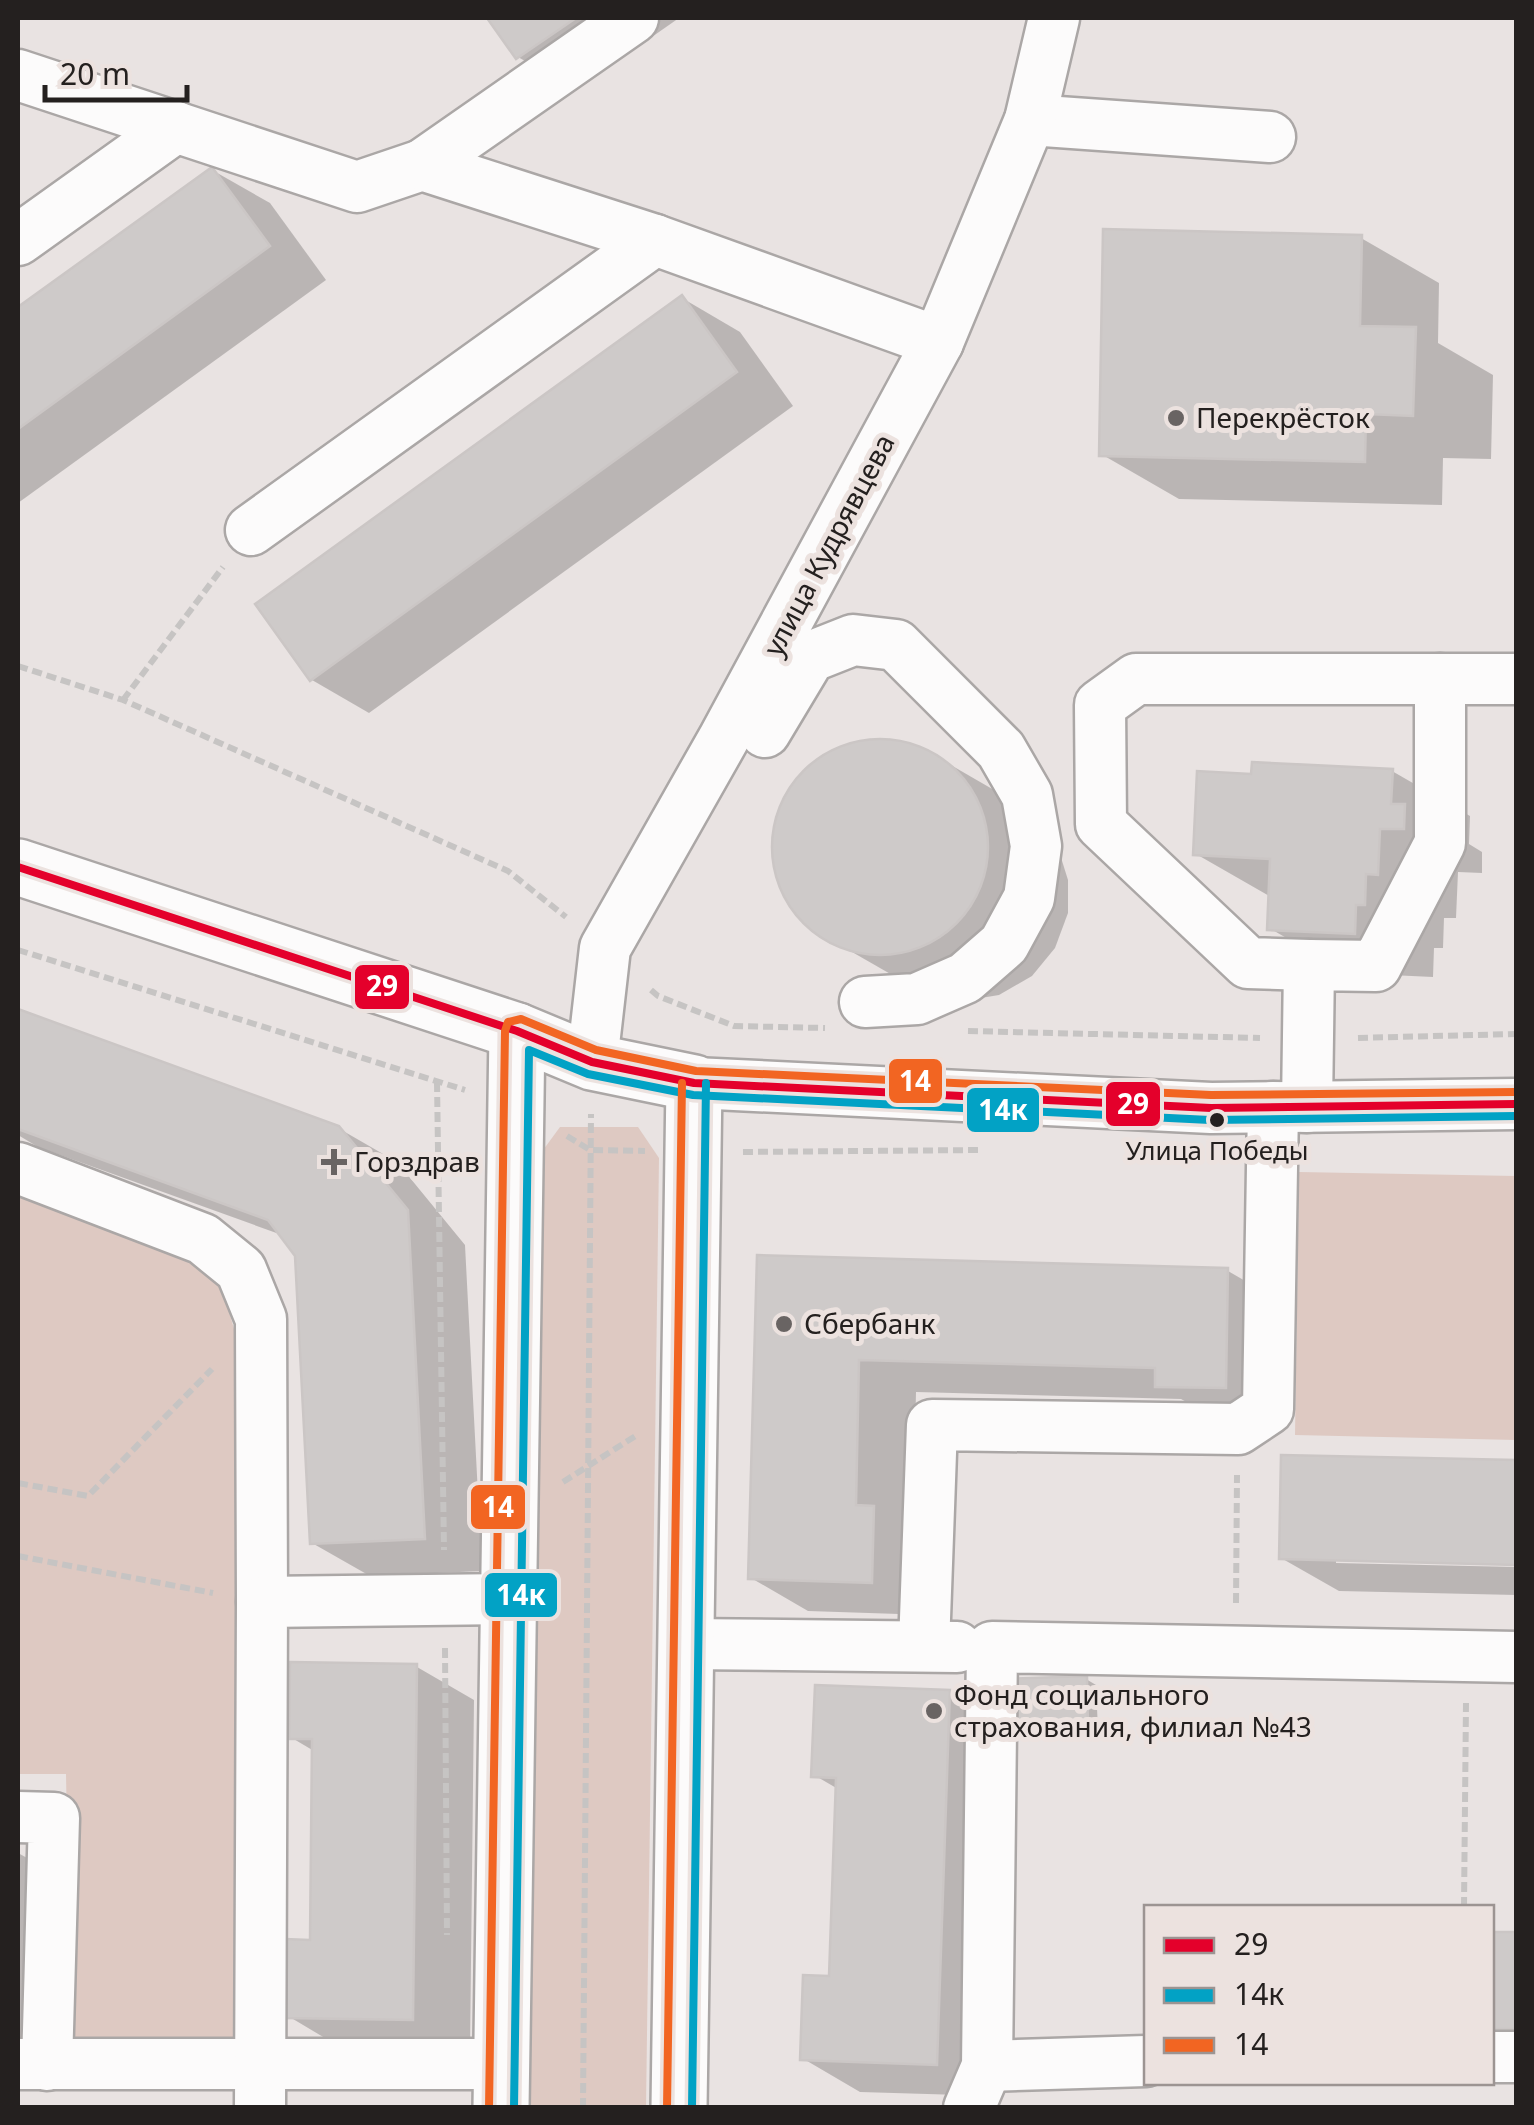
<svg xmlns="http://www.w3.org/2000/svg" width="1534" height="2125" font-family="'Noto Sans',sans-serif">
  <rect width="100%" height="100%" fill="#e9e3e2"/>
  <g fill="#dec9c2">
    <polygon points="560,1127 638,1127 659,1158 646,2107 524,2108 538,1157"/>
    <polygon points="1299,1172 1516,1176 1516,1440 1295,1435"/>
    <polygon points="18,1194 192,1261 222,1287 234,1329 241,2044 71,2041 66,1774 18,1774"/>
  </g>
  <g fill="#0003">
    <polygon points="490,18 679,18 576,90 518,57"/>
    <polygon points="212,170 270,203 326,280 18,503 18,310"/>
    <polygon points="1361,238 1439,283 1438,343 1493,375 1491,459 1443,458 1442,505 1179,499 1101,454"/>
    <polygon points="682,298 740,332 793,406 369,713 312,680"/>
    <polygon points="866,741 899,742 930,753 1013,801 1058,848 1068,880 1068,913 1055,948 1032,976 999,995 963,1001 927,995 812,929 788,900 775,865 775,828 786,797 806,770 834,751"/>
    <polygon points="1392,771 1470,816 1469,844 1482,852 1482,873 1458,872 1456,918 1444,918 1443,948 1434,948 1433,977 1347,973 1269,928 1271,897 1196,854 1254,777"/>
    <polygon points="18,1012 338,1128 397,1162 465,1245 482,1571 370,1576 312,1543 297,1256 282,1235 38,1147 18,1135"/>
    <polygon points="759,1258 1228,1271 1285,1304 1282,1420 1215,1418 1181,1399 916,1392 913,1531 929,1615 808,1611 751,1578"/>
    <polygon points="1283,1457 1516,1463 1516,1562 1336,1558 1336,1563 1516,1567 1516,1595 1339,1591 1281,1558"/>
    <polygon points="417,1667 474,1700 470,2051 345,2050 288,2016 312,1942 314,1751 292,1738"/>
    <polygon points="1086,1679 1096,1685 1098,1730 1015,1732 994,2096 860,2092 802,2058 831,1979 838,1789 814,1775 949,1693 1005,1725"/>
    <polygon points="18,1853 29,1859 24,2042 18,2042"/>
    <rect x="1492" y="1935" width="24" height="126"/>
  </g>
  <g fill="#cecac9" stroke="#cbc6c5" stroke-width="2.5">
    <polygon points="487,18 576,18 516,59"/>
    <polygon points="212,167 270,246 18,429 18,307"/>
    <polygon points="1103,229 1362,235 1360,326 1416,327 1413,416 1366,414 1365,462 1099,456"/>
    <polygon points="682,295 737,372 310,681 255,604"/>
    <circle cx="880" cy="847" r="108"/>
    <polygon points="1252,762 1393,769 1391,804 1405,804 1404,829 1380,829 1378,875 1366,874 1365,905 1356,905 1355,934 1267,930 1270,859 1193,855 1197,771 1251,774"/>
    <polygon points="18,1009 339,1126 408,1210 425,1539 310,1544 295,1256 268,1220 18,1129"/>
    <polygon points="757,1255 1228,1268 1226,1388 1155,1387 1155,1368 859,1360 856,1505 874,1506 872,1583 748,1579"/>
    <polygon points="1281,1455 1516,1460 1516,1565 1279,1559"/>
    <polygon points="290,1662 417,1664 413,2020 285,2018 286,1939 310,1940 312,1739 289,1739"/>
    <polygon points="1087,1676 1088,1726 1002,1728 1001,1679"/>
    <polygon points="815,1685 950,1690 937,2065 800,2060 803,1975 829,1976 836,1778 811,1777"/>
    <rect x="1492" y="1932" width="24" height="97"/>
  </g>
  <g fill="none" stroke-linecap="round" stroke-linejoin="round">
    <defs>
      <g id="minor">
        <polyline points="18,75 357,187 422,165 655,240 938,342"/>
        <polyline points="1030,120 1270,137"/>
        <polyline points="422,165 633,18"/>
        <polyline points="18,240 176,127"/>
        <polyline points="251,530 655,240"/>
        <polyline points="765,732 810,657 853,640 896,645 1001,750 1027,795 1036,846 1029,898 1004,944 965,978 917,999 865,1002"/>
        <polyline points="1309,965 1248,963 1101,824 1100,705 1136,679 1516,679"/>
        <polyline points="592,1062 605,948 724,738 938,342 1030,120 1054,18"/>
        <polyline points="694,1083 1211,1108 1516,1104"/>
        <polyline points="1307,1107 1309,965 1376,966 1440,843 1440,679"/>
        <polyline points="18,1168 203,1239 241,1270 261,1319 262,1602"/>
        <polyline points="685,1644 957,1647"/>
        <polyline points="924,1646 932,1425 1238,1429 1268,1409 1273,1107"/>
        <polyline points="18,1817 54,1818 47,2065"/>
        <polyline points="1492,2057 1516,2057"/>
        <polyline points="18,2064 502,2064"/>
        <polyline points="987,2066 1146,2061"/>
        <polyline points="260,2108 262,1602 509,1599"/>
        <polyline points="969,2108 987,2066 992,1647 1516,1657"/>
      </g>
      <g id="major">
        <polyline points="18,867 517,1031 592,1062 694,1083 679,2108"/>
        <polyline points="501,2108 517,1031"/>
      </g>
    </defs>
    <use href="#minor" stroke="#aba7a6" stroke-width="55"/>
    <use href="#major" stroke="#aba7a6" stroke-width="60"/>
    <g stroke="#c6c4c3" stroke-width="6" stroke-dasharray="10 5" stroke-linecap="butt">
      <polyline points="18,666 123,700 508,871 566,917"/>
      <polyline points="123,700 223,567"/>
      <polyline points="18,950 465,1090"/>
      <polyline points="651,990 658,996 734,1026 825,1028"/>
      <polyline points="968,1031 1260,1038"/>
      <polyline points="1358,1038 1516,1034"/>
      <polyline points="437,1082 444,1550"/>
      <polyline points="567,1136 590,1150 645,1151"/>
      <polyline points="743,1152 980,1150"/>
      <polyline points="563,1482 637,1435"/>
      <polyline points="18,1483 88,1496 212,1369"/>
      <polyline points="18,1556 213,1593"/>
      <polyline points="1236,1603 1237,1475"/>
      <polyline points="445,1648 447,1935"/>
      <polyline points="1464,1907 1466,1703"/>
      <polyline points="583,2108 591,1114"/>
    </g>
    <use href="#minor" stroke="#fcfbfb" stroke-width="50"/>
    <use href="#major" stroke="#fcfbfb" stroke-width="55"/>
    <defs>
      <polyline id="bus-1" points="18,867 517,1031 592,1062 694,1083 1211,1108 1516,1104"/>
      <g id="bus-2">
        <polyline points="514,2108 529,1050 588,1074 693,1095 1210,1120 1516,1116"/>
        <polyline points="692,2108 706,1083"/>
      </g>
      <g id="bus-3">
        <polyline points="489,2108 505,1031 508,1022 521,1019 596,1050 696,1071 1211,1095 1516,1092"/>
        <polyline points="667,2108 682,1083"/>
      </g>
    </defs>
    <use href="#bus-1" stroke="#ece2df" stroke-width="15"/>
    <use href="#bus-2" stroke="#ece2df" stroke-width="15"/>
    <use href="#bus-3" stroke="#ece2df" stroke-width="15"/>
    <use href="#bus-1" stroke="#e4002b" stroke-width="8"/>
    <use href="#bus-2" stroke="#02a2c5" stroke-width="8"/>
    <use href="#bus-3" stroke="#f26522" stroke-width="8"/>
  </g>
  <g fill="#696463" stroke="#ece2df" stroke-width="4">
    <circle cx="1176" cy="418" r="10"/>
    <path d="M329 1147h10v10h10v10h-10v10h-10v-10h-10v-10h10z"/>
    <circle cx="784" cy="1324" r="10"/>
    <circle cx="934" cy="1711" r="10"/>
  </g>
  <circle fill="#24201f" stroke="#ece2df" stroke-width="4" cx="1217" cy="1120" r="9"/>
  <g text-anchor="middle" stroke-width="10" stroke-linejoin="round" paint-order="stroke">
    <g font-size="26" fill="#24201f" stroke="#ece2df">
      <text x="1217" y="1160">Улица Победы</text>
    </g>
    <g font-size="28" fill="#24201f" stroke="#ece2df" text-anchor="start">
      <text x="1196" y="428">Перекрёсток</text>
      <text x="354" y="1172">Горздрав</text>
      <text x="804" y="1334">Сбербанк</text>
      <text x="954" y="1705">Фонд социального<tspan x="954" dy="32">страхования, филиал №43</tspan></text>
    </g>
    <g font-size="28" fill="#24201f" stroke="#ece2df">
      <text transform="translate(829 545) rotate(-62)" y="10">улица Кудрявцева</text>
    </g>
  </g>
  <g stroke="#ece2df" stroke-width="4">
    <rect x="353" y="963" width="58" height="48" rx="10" fill="#e4002b"/>
    <rect x="887" y="1057" width="57" height="48" rx="10" fill="#f26522"/>
    <rect x="1104" y="1080" width="58" height="48" rx="10" fill="#e4002b"/>
    <rect x="965" y="1086" width="76" height="48" rx="10" fill="#02a2c5"/>
    <rect x="469" y="1483" width="58" height="48" rx="10" fill="#f26522"/>
    <rect x="483" y="1571" width="76" height="48" rx="10" fill="#02a2c5"/>
  </g>
  <g font-size="28" text-anchor="middle" font-weight="bold" fill="#fff">
    <text x="382" y="996">29</text>
    <text x="915" y="1091">14</text>
    <text x="1133" y="1114">29</text>
    <text x="1003" y="1120">14к</text>
    <text x="498" y="1517">14</text>
    <text x="521" y="1605">14к</text>
  </g>
  <rect width="1534" height="2125" fill="none" stroke="#24201f" stroke-width="40"/>
  <rect x="1144" y="1905" width="350" height="180" fill="#ece2df" stroke="#9c9492" stroke-width="2.5"/>
  <rect x="1164" y="1938" width="50" height="15" fill="#e4002b" stroke="#9c9492" stroke-width="2.5"/>
  <text x="1234" y="1955" font-size="30" fill="#24201f">29</text>
  <rect x="1164" y="1988" width="50" height="15" fill="#02a2c5" stroke="#9c9492" stroke-width="2.5"/>
  <text x="1234" y="2005" font-size="30" fill="#24201f">14к</text>
  <rect x="1164" y="2038" width="50" height="15" fill="#f26522" stroke="#9c9492" stroke-width="2.5"/>
  <text x="1234" y="2055" font-size="30" fill="#24201f">14</text>
  <path d="M45 85v15h142v-15" fill="none" stroke="#24201f" stroke-width="5"/>
  <text x="60" y="85" font-size="30" fill="#24201f" stroke="#ece2df" stroke-width="8" paint-order="stroke">20 m</text>
</svg>
